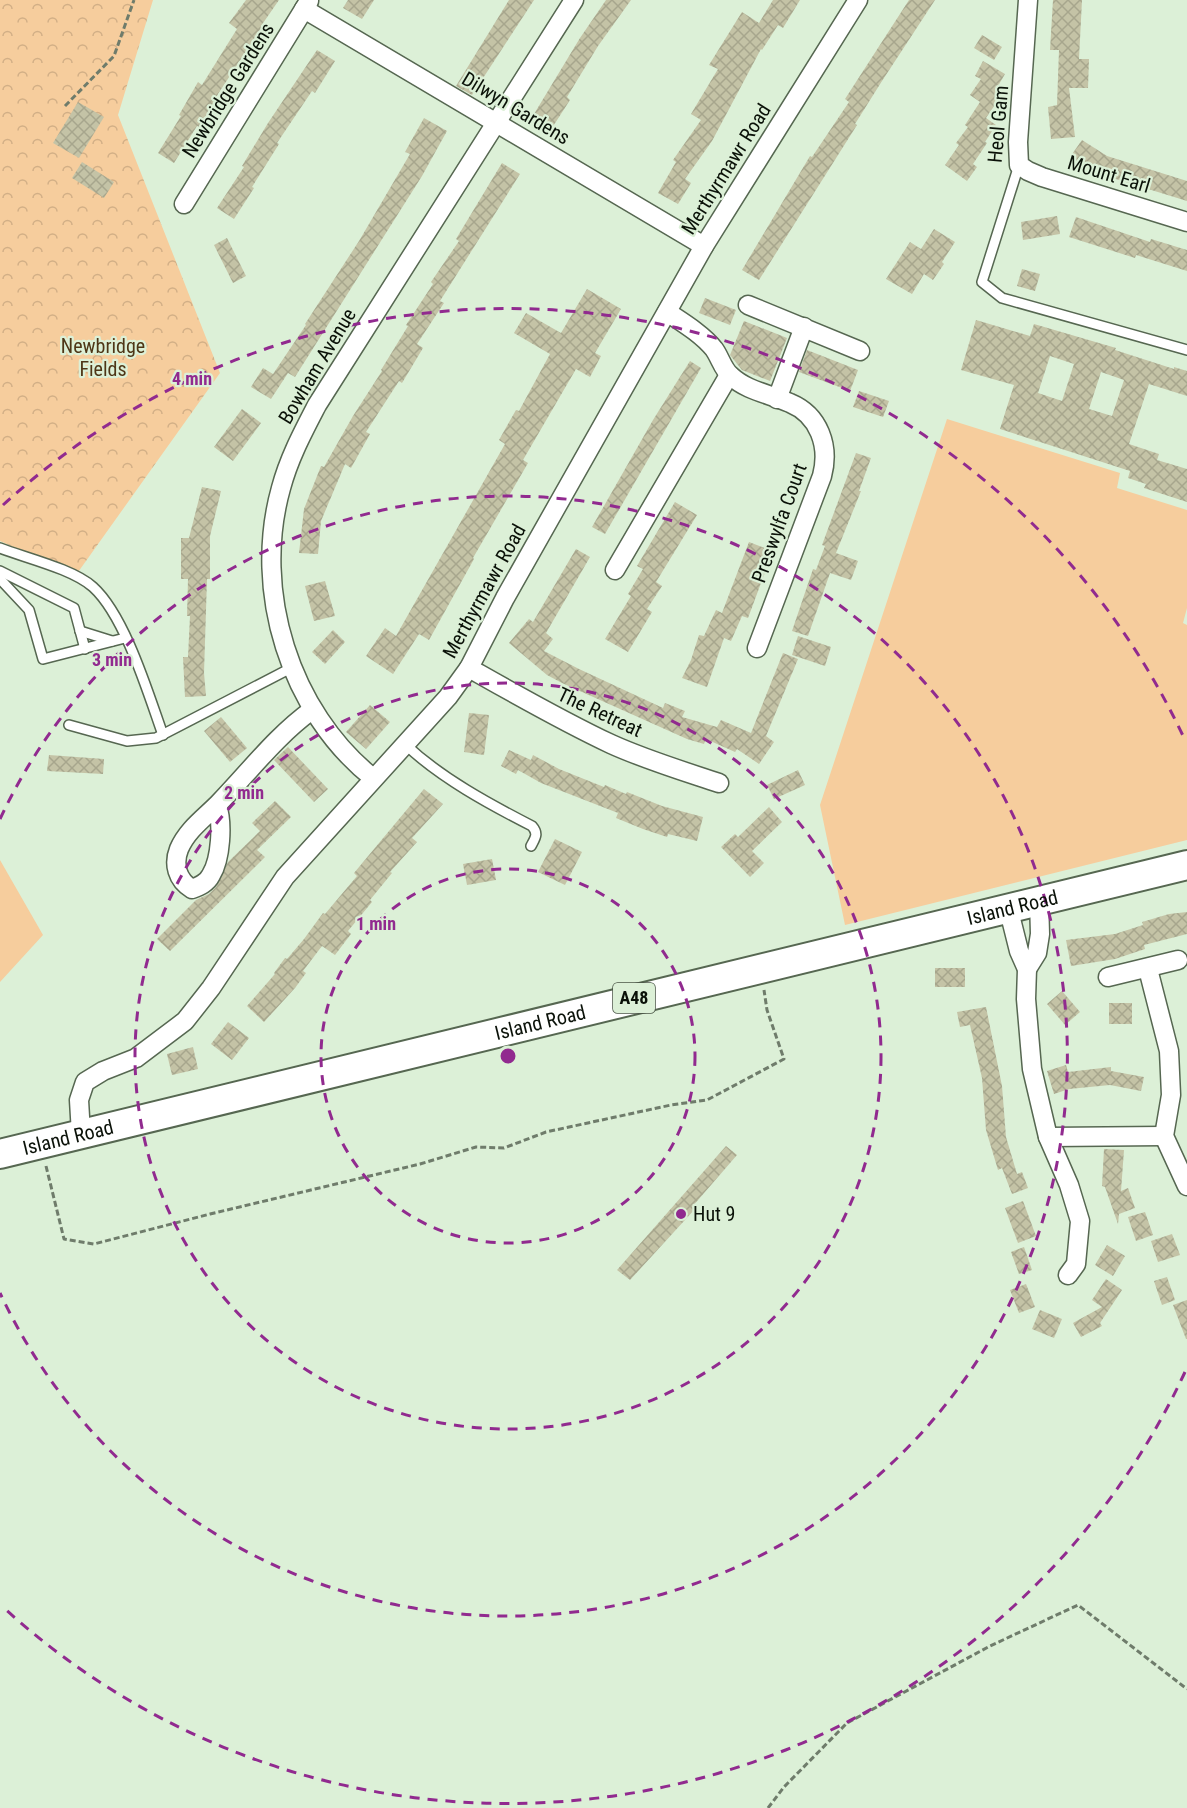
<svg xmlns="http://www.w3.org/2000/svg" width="1187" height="1808" font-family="'Roboto Condensed',sans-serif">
  <defs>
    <pattern id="park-crowns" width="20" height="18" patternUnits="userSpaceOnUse" patternTransform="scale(1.5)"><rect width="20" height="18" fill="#f6cd9d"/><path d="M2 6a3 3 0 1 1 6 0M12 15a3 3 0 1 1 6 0" fill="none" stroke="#d2af86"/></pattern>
    <pattern id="building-cross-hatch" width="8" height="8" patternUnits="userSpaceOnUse" patternTransform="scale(1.5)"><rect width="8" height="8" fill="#c4c3a6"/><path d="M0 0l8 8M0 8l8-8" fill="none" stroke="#a7a68d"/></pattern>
  </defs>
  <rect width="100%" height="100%" fill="#dcf0d7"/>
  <polygon fill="url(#park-crowns)" points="0,0 153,0 118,115 220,373 76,575 0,541"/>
  <g fill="#f6cd9d">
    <polygon points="947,419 1120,473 1117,488 1187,510 1187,608 1183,623 1187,625 1187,840 845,925 820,805"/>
    <polygon points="0,860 43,935 0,982"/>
  </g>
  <g fill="url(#building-cross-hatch)" fill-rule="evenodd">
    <polygon points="246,0 279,0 261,26 262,27 218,94 200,127 197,126 174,163 158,153 181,116 179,115 198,82 202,85 237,29 229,23"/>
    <polygon points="348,0 374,0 362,19 343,8"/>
    <polygon points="509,0 534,0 472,95 456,86"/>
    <polygon points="606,0 631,0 598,46 567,97 570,100 550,131 531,119 580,38"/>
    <polygon points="773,0 800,0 783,28 778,25 762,50 761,49 712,141 685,179 691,183 678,204 658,193 676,162 673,160 701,120 691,114 718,69 709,65 742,12 759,23"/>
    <polygon points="909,0 935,0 882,81 855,124 857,125 759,280 742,270 810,156 812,157 849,102 845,99"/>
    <polygon points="1053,0 1082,0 1079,59 1089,59 1088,88 1069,88 1075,137 1051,139 1048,107 1057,105 1059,50 1050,50"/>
    <polygon points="982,35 1002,47 994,60 974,48"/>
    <polygon points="317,50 335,61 315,93 312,91 277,143 279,144 252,187 254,188 234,219 217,208 244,167 242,166 268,123"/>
    <polygon points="983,61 1005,74 995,91 1001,96 986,118 996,125 985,142 987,143 973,164 977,167 967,181 945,165 959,145 956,143 968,127 965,125 980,102 970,95 981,79 975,76"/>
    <polygon points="78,102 104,117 79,158 53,143"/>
    <polygon points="424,118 447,131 422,176 295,377 288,373 271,399 251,387 263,368 273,374 306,325 305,324 359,241 410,154 405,152"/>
    <polygon points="1082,140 1107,156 1187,181 1187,201 1093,172 1070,157"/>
    <polygon points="82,162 114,182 104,198 72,178"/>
    <polygon points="502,163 520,174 440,301 444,303 417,344 423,348 402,383 399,381 366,432 370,434 351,468 345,464 321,521 318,554 299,553 304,509 321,466 324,467 353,416 382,371 381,370 408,326 406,325 433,284 431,282 459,241 456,239"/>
    <polygon points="1057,216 1060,234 1023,240 1021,222"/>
    <polygon points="1076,217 1150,242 1151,239 1187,250 1187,271 1136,255 1135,258 1069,237"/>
    <polygon points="934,229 955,242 942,262 944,264 933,280 924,274 912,294 886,279 910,242 921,249"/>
    <polygon points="227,238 246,276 233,283 214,245"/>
    <polygon points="1022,269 1040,274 1035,291 1017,286"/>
    <polygon points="587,289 621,309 595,353 601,356 590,377 576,369 523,460 528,463 473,558 474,559 429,640 419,634 393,674 366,656 385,628 396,636 505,444 499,440 516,410 519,411 550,354 514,333 526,313 561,333"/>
    <polygon points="705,298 736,310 730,325 699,313"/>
    <path d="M976,320l54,16 4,-12 82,24 -1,2 59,19v-2l13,4v25l-38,-12 -20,60 30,10 -2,6 30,9v33l-43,-14 2,-4 -18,-6 2,-7 -130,-42 14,-44 -53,-15zM1050,356l24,8 -12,37 -24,-8zM1101,372l23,8 -12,36 -23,-7z"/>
    <polygon points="744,321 787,338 770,381 742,370 730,355"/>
    <polygon points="807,350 858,370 850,391 799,372"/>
    <polygon points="690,361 701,368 605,534 592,527 653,420"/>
    <polygon points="859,391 889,401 883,417 853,407"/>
    <polygon points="242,409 261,423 233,461 214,447"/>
    <polygon points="856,453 871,458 859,491 861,491 836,553 858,561 851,580 830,573 808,636 792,631 813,569 816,570 825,546 822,545"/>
    <polygon points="202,487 221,491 210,536 210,579 207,579 204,673 206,696 185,697 183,657 188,657 190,616 187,616 188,579 181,579 181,538 189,538"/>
    <polygon points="675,502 697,515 656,582 662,586 647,609 652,612 628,652 605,639 631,596 628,594 643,569 637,566"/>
    <polygon points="749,542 773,551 748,618 742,616 731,641 724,638 707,687 682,678 691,660 699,635 704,636 716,610 722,613"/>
    <polygon points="576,549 590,557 546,633 553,639 544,651 579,669 663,708 665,703 685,711 682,717 717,727 721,720 751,733 783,653 798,659 766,736 774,742 759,764 737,749 735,752 706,739 704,744 687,739 562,683 547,675 509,643 529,619 533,622"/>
    <polygon points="325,581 335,616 314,621 305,586"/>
    <polygon points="333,630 345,642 325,664 312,652"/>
    <polygon points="798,636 831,647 825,666 792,655"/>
    <polygon points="370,705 390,722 366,749 346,732"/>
    <polygon points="469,713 489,715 484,755 464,752"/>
    <polygon points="221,717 247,748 230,762 204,731"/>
    <polygon points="288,747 328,789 314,802 274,760"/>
    <polygon points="509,750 531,760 533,755 559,769 604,787 605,785 626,794 627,792 662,806 703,817 697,841 668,834 667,837 643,829 616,818 618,813 541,783 518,770 516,774 501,766"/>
    <polygon points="49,755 104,759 103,774 47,771"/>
    <polygon points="798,770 805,785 774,799 767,785"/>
    <polygon points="424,789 443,804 412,838 417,842 390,872 392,873 370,900 372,902 348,931 351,934 335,955 322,946 303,971 306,973 295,988 264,1022 247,1006 275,974 274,973 285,958 287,959 304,939 323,913 325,914 357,876 354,873"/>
    <polygon points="275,801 291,817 257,850 265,857 170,951 157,939 196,900 209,894 216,887 228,862 260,831 252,823"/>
    <polygon points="769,807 782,822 752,851 764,863 750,877 721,847 735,834 738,837"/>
    <polygon points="555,839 582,852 565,885 538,872"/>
    <polygon points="492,859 496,880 467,885 463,864"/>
    <polygon points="1187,912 1187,934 1144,945 1145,949 1115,959 1071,966 1066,940 1115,934 1143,925 1142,922 1169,914"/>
    <rect x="935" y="968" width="30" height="19"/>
    <polygon points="1062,991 1080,1012 1065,1025 1047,1004"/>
    <rect x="1109" y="1003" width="23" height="21"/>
    <polygon points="986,1007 1002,1086 1006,1137 1017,1174 1022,1172 1028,1188 1012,1194 1002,1168 998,1170 986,1130 982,1078 970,1025 960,1027 957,1012"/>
    <polygon points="228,1022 249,1038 232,1060 211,1044"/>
    <polygon points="193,1047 198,1069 172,1075 167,1054"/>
    <polygon points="1066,1065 1068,1072 1111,1067 1111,1071 1144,1077 1141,1091 1110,1085 1069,1089 1054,1094 1047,1071"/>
    <polygon points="726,1146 737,1155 692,1207 695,1209 630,1280 617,1270"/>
    <polygon points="1104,1149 1124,1150 1121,1191 1128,1188 1135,1208 1119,1214 1118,1224 1105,1187 1102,1186"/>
    <polygon points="1023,1201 1036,1236 1018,1243 1005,1208"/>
    <polygon points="1145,1212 1153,1235 1136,1241 1128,1217"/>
    <polygon points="1172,1234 1180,1255 1158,1262 1151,1241"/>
    <polygon points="1107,1245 1125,1256 1113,1276 1095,1265"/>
    <polygon points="1024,1247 1032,1270 1019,1274 1011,1252"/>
    <polygon points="1167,1277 1175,1300 1162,1305 1154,1281"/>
    <polygon points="1106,1279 1122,1290 1100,1323 1102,1326 1081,1337 1073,1323 1102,1307 1092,1300"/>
    <polygon points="1026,1284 1035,1307 1019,1313 1010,1290"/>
    <polygon points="1187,1300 1187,1339 1186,1339 1173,1305"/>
    <polygon points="1040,1310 1062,1319 1054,1338 1032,1329"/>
  </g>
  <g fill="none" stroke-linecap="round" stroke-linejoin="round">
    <defs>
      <g id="lane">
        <polyline points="1019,165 982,282 1002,298 1187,350"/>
        <path d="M0,548c26,10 73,21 93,39 32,29 55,106 70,148"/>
        <polyline points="0,571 74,608 85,649"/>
        <polyline points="0,579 29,610 43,659 125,638"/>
        <polyline points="80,631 112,641"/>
        <polyline points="69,725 127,741 156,738 293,667"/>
        <path d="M406,745c35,33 83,59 126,81 7,8 3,12 -1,20"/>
      </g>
      <g id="street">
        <polyline points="1028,0 1018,142 1019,165 1028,171 1042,177 1187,222"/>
        <polyline points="304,9 704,246"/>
        <polyline points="184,204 309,1"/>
        <polyline points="748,305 860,351"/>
        <path d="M667,312c15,10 35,22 47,37 6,8 9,21 17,27 16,15 39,18 59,27 29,12 40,43 32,73l-65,172"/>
        <polyline points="777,399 804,327"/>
        <polyline points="615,570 729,375"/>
        <path d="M469,668c46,26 93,53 142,76 35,16 72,27 108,39"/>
        <path d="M373,778c-83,-66 -121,-187 -92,-290 8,-30 22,-56 36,-83l257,-405"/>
        <path d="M217,805c6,18 4,54 -6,70 -4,8 -11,11 -19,14 -15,-9 -19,-25 -13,-40 8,-19 25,-31 39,-45 31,-32 58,-68 94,-94"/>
        <polyline points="1008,907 1019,951 1027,969 1026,999 1032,1069 1048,1137 1069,1185 1080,1221 1076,1264 1068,1275"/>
        <polyline points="1027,969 1037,953 1040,934 1039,900"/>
        <polyline points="1148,969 1169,1051 1171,1095 1164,1136 1187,1186"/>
        <polyline points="1108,977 1178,960"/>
        <polyline points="81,1134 79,1100 85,1082 103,1071 136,1058 185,1021 211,988 285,877 448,697 469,668 505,598 704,246 858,0"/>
        <polyline points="1048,1137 1164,1136"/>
      </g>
      <g id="primary">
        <path id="s1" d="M0,1154l1187,-289"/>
      </g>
    </defs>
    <use href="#lane" stroke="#566751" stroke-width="12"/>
    <use href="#street" stroke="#566751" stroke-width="21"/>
    <use href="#primary" stroke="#566751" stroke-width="32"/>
    <g stroke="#6f7c6b" stroke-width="3" stroke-dasharray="6 3" stroke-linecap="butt">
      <polyline points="65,106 114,56 134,0"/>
      <polyline points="46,1166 64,1239 94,1244 210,1214 420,1164 476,1147 504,1148 546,1132 671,1105 707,1100 784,1059 767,1010 764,990"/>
      <polyline points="768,1808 784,1787 847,1723 990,1646 1078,1605 1187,1689"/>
    </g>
    <use href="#lane" stroke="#fff" stroke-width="9"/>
    <use href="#street" stroke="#fff" stroke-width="18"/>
    <use href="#primary" stroke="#fff" stroke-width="28"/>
  </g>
  <g fill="none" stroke="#912a8f" stroke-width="3" stroke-dasharray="10 8">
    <circle cx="508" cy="1056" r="187"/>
    <circle cx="508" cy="1056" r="373"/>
    <path d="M0 819A560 560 0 1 1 0 1293"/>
    <path d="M1185 1372A747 747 0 0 1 3 1607M3 505A747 747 0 0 1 1185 740"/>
  </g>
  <circle fill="#912a8f" stroke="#dcf0d7" stroke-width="2" cx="681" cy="1214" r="6"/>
  <g text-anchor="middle" stroke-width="4.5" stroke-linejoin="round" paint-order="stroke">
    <rect fill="#dcf0d7" stroke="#495446" stroke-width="1.5" x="613" y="983" width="42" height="30" rx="4.5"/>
    <g font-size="18" font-weight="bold" fill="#0a1108">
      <text x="634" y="1004">A48</text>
    </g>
    <g font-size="20" fill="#0a1108" stroke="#dcf0d7">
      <text transform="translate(228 90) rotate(-58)" y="7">Newbridge Gardens</text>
      <text transform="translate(516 108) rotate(31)" y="7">Dilwyn Gardens</text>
      <text transform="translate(998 124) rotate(-85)" y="7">Heol Gam</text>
      <text transform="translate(726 169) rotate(-58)" y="7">Merthyrmawr Road</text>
      <text transform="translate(1109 174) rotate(17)" y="7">Mount Earl</text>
      <text transform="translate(317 366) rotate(-59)" y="7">Bowham Avenue</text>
      <text transform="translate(779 523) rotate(-70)" y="7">Preswylfa Court</text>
      <text transform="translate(484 591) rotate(-61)" y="7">Merthyrmawr Road</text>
      <text transform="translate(600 712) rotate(25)" y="7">The Retreat</text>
      <text dy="7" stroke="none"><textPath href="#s1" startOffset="1042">Island Road</textPath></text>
      <text dy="7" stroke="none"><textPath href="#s1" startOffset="556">Island Road</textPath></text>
      <text dy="7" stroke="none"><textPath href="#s1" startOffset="70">Island Road</textPath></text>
    </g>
    <g font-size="20" fill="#4e3616" stroke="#dcf0d7">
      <text x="103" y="353">Newbridge<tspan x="103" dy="23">Fields</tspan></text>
    </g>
    <g font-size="20" fill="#0a1108" stroke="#dcf0d7" text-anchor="start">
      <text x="693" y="1221">Hut 9</text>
    </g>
  </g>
  <circle cx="508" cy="1056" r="9" fill="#912a8f" stroke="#dcf0d7" stroke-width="3"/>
  <g font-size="18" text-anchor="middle" font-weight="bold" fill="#912a8f" stroke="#dcf0d7" stroke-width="4.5" stroke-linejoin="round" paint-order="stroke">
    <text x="192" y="385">4 min</text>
    <text x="112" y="666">3 min</text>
    <text x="244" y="799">2 min</text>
    <text x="376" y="930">1 min</text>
  </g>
</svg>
